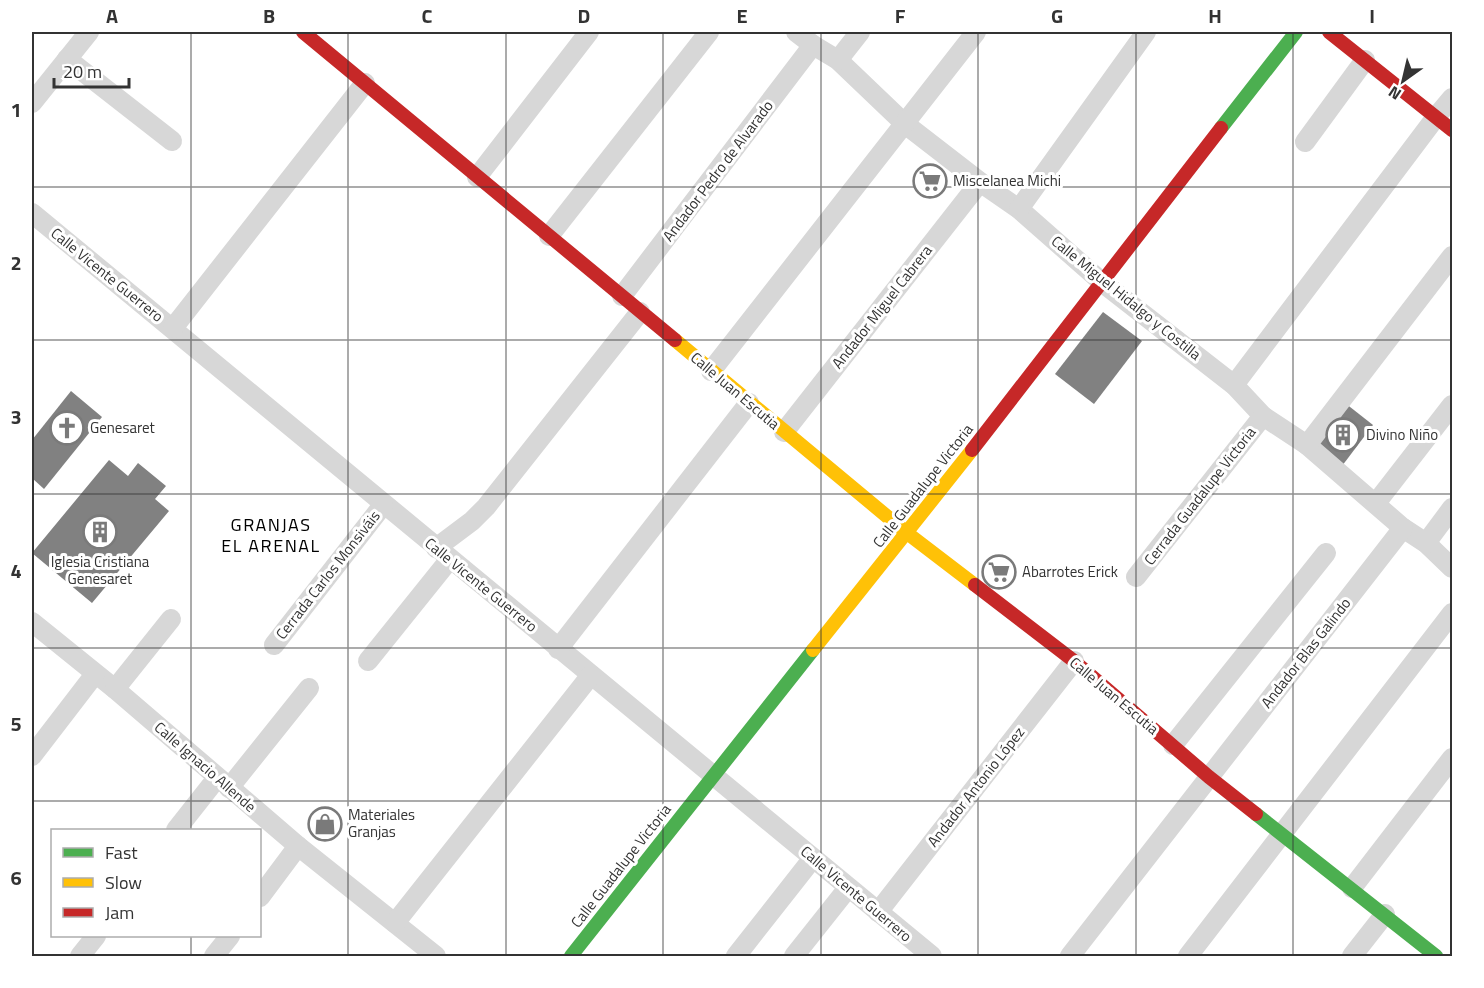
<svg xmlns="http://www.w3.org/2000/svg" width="1484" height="988" font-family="'Titillium Web',sans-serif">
  <rect width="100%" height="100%" fill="#fff"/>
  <g fill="#818181">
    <polygon points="1103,312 1142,341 1094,404 1055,374"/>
    <polygon points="71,391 102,417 44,489 32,478 32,440"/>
    <polygon points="1345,403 1373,425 1342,466 1314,444"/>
    <polygon points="109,460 128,476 138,463 166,486 155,499 169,511 92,603 32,553"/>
  </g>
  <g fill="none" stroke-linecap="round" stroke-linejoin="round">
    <g stroke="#d7d7d7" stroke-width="20">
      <polyline points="796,32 813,45 838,60 905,124 980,182 1019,209 1103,283 1234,385 1263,416 1307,445 1403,528 1426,543 1452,568"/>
      <polyline points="67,59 172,141"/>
      <polyline points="838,60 860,32"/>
      <polyline points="32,103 89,32"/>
      <polyline points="1305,142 1365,60"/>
      <polyline points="477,177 589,32"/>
      <polyline points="1019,209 1146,32"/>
      <polyline points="32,213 932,956"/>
      <polyline points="549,236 709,32"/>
      <polyline points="622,296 813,45"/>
      <polyline points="173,328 365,83"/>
      <polyline points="711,371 976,32"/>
      <polyline points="1234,385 1436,117 1452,98"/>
      <polyline points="784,432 980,182"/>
      <polyline points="1307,445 1452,256"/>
      <polyline points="1376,503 1452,405"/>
      <polyline points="1426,543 1452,508"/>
      <polyline points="436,548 472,521 486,507 640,312"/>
      <polyline points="1136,577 1263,416"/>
      <polyline points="32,622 115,689 298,846 436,956"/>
      <polyline points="274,645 383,505"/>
      <polyline points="558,649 749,403"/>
      <polyline points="368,661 450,559"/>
      <polyline points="115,689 171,619"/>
      <polyline points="1173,745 1326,553"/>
      <polyline points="32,756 95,674"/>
      <polyline points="229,788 309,688"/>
      <polyline points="176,830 217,778"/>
      <polyline points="1352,888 1452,758"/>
      <polyline points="260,897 298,846"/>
      <polyline points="878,912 1074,661"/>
      <polyline points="395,923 591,675"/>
      <polyline points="80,956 96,936"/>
      <polyline points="214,956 230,936"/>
      <polyline points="736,956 813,858"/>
      <polyline points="794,956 848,888"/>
      <polyline points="1070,956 1403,528"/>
      <polyline points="1188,956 1452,613"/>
      <polyline points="1352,956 1385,914"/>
    </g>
    <g stroke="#4caf50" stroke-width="14">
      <polyline points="1221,128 1296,32"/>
      <polyline points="1256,814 1436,956"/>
      <polyline points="571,956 813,650"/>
    </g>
    <g stroke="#ffc107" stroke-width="14">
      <polyline points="675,340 907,533 975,585"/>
      <polyline points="813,650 972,450"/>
    </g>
    <g stroke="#c62828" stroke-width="14">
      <polyline points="303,32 675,340"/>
      <polyline points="1329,32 1452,130"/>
      <polyline points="972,450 1221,128"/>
      <polyline points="975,585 1074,661 1209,777 1256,814"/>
    </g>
  </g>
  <path fill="none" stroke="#333" stroke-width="1.5" stroke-opacity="0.55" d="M191,32v798M348,32v924M506,32v924M663,32v924M821,32v924M978,32v924M1136,32v924M1293,32v924M32,187h1420M32,340h1420M32,494h1420M32,648h1420M32,801h1420M191,936v20"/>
  <defs>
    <symbol id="supermarket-ring" viewBox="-11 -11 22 22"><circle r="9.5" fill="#fff" stroke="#7a7a7a" stroke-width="1.5"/><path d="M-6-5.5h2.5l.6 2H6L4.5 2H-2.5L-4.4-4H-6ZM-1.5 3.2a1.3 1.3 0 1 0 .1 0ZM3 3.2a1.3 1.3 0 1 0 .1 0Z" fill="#7a7a7a"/></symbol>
    <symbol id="church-ring" viewBox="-11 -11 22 22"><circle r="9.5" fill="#fff" stroke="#7a7a7a" stroke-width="1.5"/><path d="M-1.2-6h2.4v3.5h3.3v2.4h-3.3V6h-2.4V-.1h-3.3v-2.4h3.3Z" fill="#7a7a7a"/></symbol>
    <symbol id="building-ring" viewBox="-11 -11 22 22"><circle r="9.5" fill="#fff" stroke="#7a7a7a" stroke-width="1.5"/><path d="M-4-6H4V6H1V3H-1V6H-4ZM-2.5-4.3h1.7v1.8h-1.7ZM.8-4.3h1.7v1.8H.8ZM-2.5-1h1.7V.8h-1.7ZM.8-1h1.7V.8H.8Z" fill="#7a7a7a"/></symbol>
    <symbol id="shop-ring" viewBox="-11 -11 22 22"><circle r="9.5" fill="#fff" stroke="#7a7a7a" stroke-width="1.5"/><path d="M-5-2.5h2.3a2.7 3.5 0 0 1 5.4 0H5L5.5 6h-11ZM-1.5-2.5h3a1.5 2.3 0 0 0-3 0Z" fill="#7a7a7a"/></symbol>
  </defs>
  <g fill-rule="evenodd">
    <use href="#supermarket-ring" x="911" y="162" width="38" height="38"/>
    <use href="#church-ring" x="48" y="409" width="38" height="38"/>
    <use href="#building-ring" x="1324" y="416" width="38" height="38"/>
    <use href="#building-ring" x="81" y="513" width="38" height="38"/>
    <use href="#supermarket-ring" x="980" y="553" width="38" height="38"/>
    <use href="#shop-ring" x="306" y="805" width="38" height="38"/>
  </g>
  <g text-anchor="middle" stroke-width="6" stroke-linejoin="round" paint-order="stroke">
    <g font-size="15" fill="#333" stroke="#fff">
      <text transform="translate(718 171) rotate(-53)" y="5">Andador Pedro de Alvarado</text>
      <text transform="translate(107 275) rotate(39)" y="5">Calle Vicente Guerrero</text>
      <text transform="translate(1126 298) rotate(39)" y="5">Calle Miguel Hidalgo y Costilla</text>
      <text transform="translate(882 307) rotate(-52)" y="5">Andador Miguel Cabrera</text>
      <text transform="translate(735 391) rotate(40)" y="5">Calle Juan Escutia</text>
      <text transform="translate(923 486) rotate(-52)" y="5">Calle Guadalupe Victoria</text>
      <text transform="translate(1200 496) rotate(-52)" y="5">Cerrada Guadalupe Victoria</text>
      <text transform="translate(328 575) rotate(-52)" y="5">Cerrada Carlos Monsiváis</text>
      <text transform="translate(481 585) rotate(39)" y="5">Calle Vicente Guerrero</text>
      <text transform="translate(1306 653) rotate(-52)" y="5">Andador Blas Galindo</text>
      <text transform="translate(1114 696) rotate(40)" y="5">Calle Juan Escutia</text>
      <text transform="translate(205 767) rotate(41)" y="5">Calle Ignacio Allende</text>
      <text transform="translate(976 787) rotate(-52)" y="5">Andador Antonio López</text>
      <text transform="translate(621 866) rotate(-52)" y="5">Calle Guadalupe Victoria</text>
      <text transform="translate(856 894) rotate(40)" y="5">Calle Vicente Guerrero</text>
    </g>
    <g font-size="15" fill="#333" stroke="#fff" text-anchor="start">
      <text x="953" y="186">Miscelanea Michi</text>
      <text x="90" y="433">Genesaret</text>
      <text x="1366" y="440">Divino Niño</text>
      <text x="100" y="567" text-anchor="middle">Iglesia Cristiana<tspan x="100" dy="17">Genesaret</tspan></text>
      <text x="1022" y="577">Abarrotes Erick</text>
      <text x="348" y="820">Materiales<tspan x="348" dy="17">Granjas</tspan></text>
    </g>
    <g font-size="18" letter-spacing="1.5" fill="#000" stroke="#fff">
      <text x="271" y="531">GRANJAS<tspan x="271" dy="21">EL ARENAL</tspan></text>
    </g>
  </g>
  <rect width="1484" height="988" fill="none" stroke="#ffffff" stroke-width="66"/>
  <rect x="51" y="829" width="210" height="108" fill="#ffffff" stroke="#adadad" stroke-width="1.5"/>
  <rect x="63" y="848" width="30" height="9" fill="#4caf50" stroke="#adadad" stroke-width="1.5"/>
  <text x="105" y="859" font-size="18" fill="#333333">Fast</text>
  <rect x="63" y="878" width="30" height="9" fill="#ffc107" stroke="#adadad" stroke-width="1.5"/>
  <text x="105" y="889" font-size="18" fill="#333333">Slow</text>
  <rect x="63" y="908" width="30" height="9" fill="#c62828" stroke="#adadad" stroke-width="1.5"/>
  <text x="105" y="919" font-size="18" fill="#333333">Jam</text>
  <g transform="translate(1403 81) rotate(214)" stroke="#ffffff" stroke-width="4.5" paint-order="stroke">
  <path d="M0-4.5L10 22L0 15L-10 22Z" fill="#333333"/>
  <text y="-9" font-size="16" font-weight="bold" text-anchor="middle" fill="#333333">N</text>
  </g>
  <path d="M54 78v9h75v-9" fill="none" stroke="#333333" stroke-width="3"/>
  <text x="63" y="78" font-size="18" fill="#333333" stroke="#ffffff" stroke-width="4.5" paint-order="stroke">20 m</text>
  <rect x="33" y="33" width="1418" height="922" fill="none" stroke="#333" stroke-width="2"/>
  <g font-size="20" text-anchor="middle" font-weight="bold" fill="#333">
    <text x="112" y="23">A</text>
    <text x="269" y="23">B</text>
    <text x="427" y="23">C</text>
    <text x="584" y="23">D</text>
    <text x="742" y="23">E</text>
    <text x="900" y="23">F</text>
    <text x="1057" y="23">G</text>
    <text x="1215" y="23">H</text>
    <text x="1372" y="23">I</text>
    <text x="16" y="117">1</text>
    <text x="16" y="270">2</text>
    <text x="16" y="424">3</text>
    <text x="16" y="578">4</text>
    <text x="16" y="731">5</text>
    <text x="16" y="885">6</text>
  </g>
</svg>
